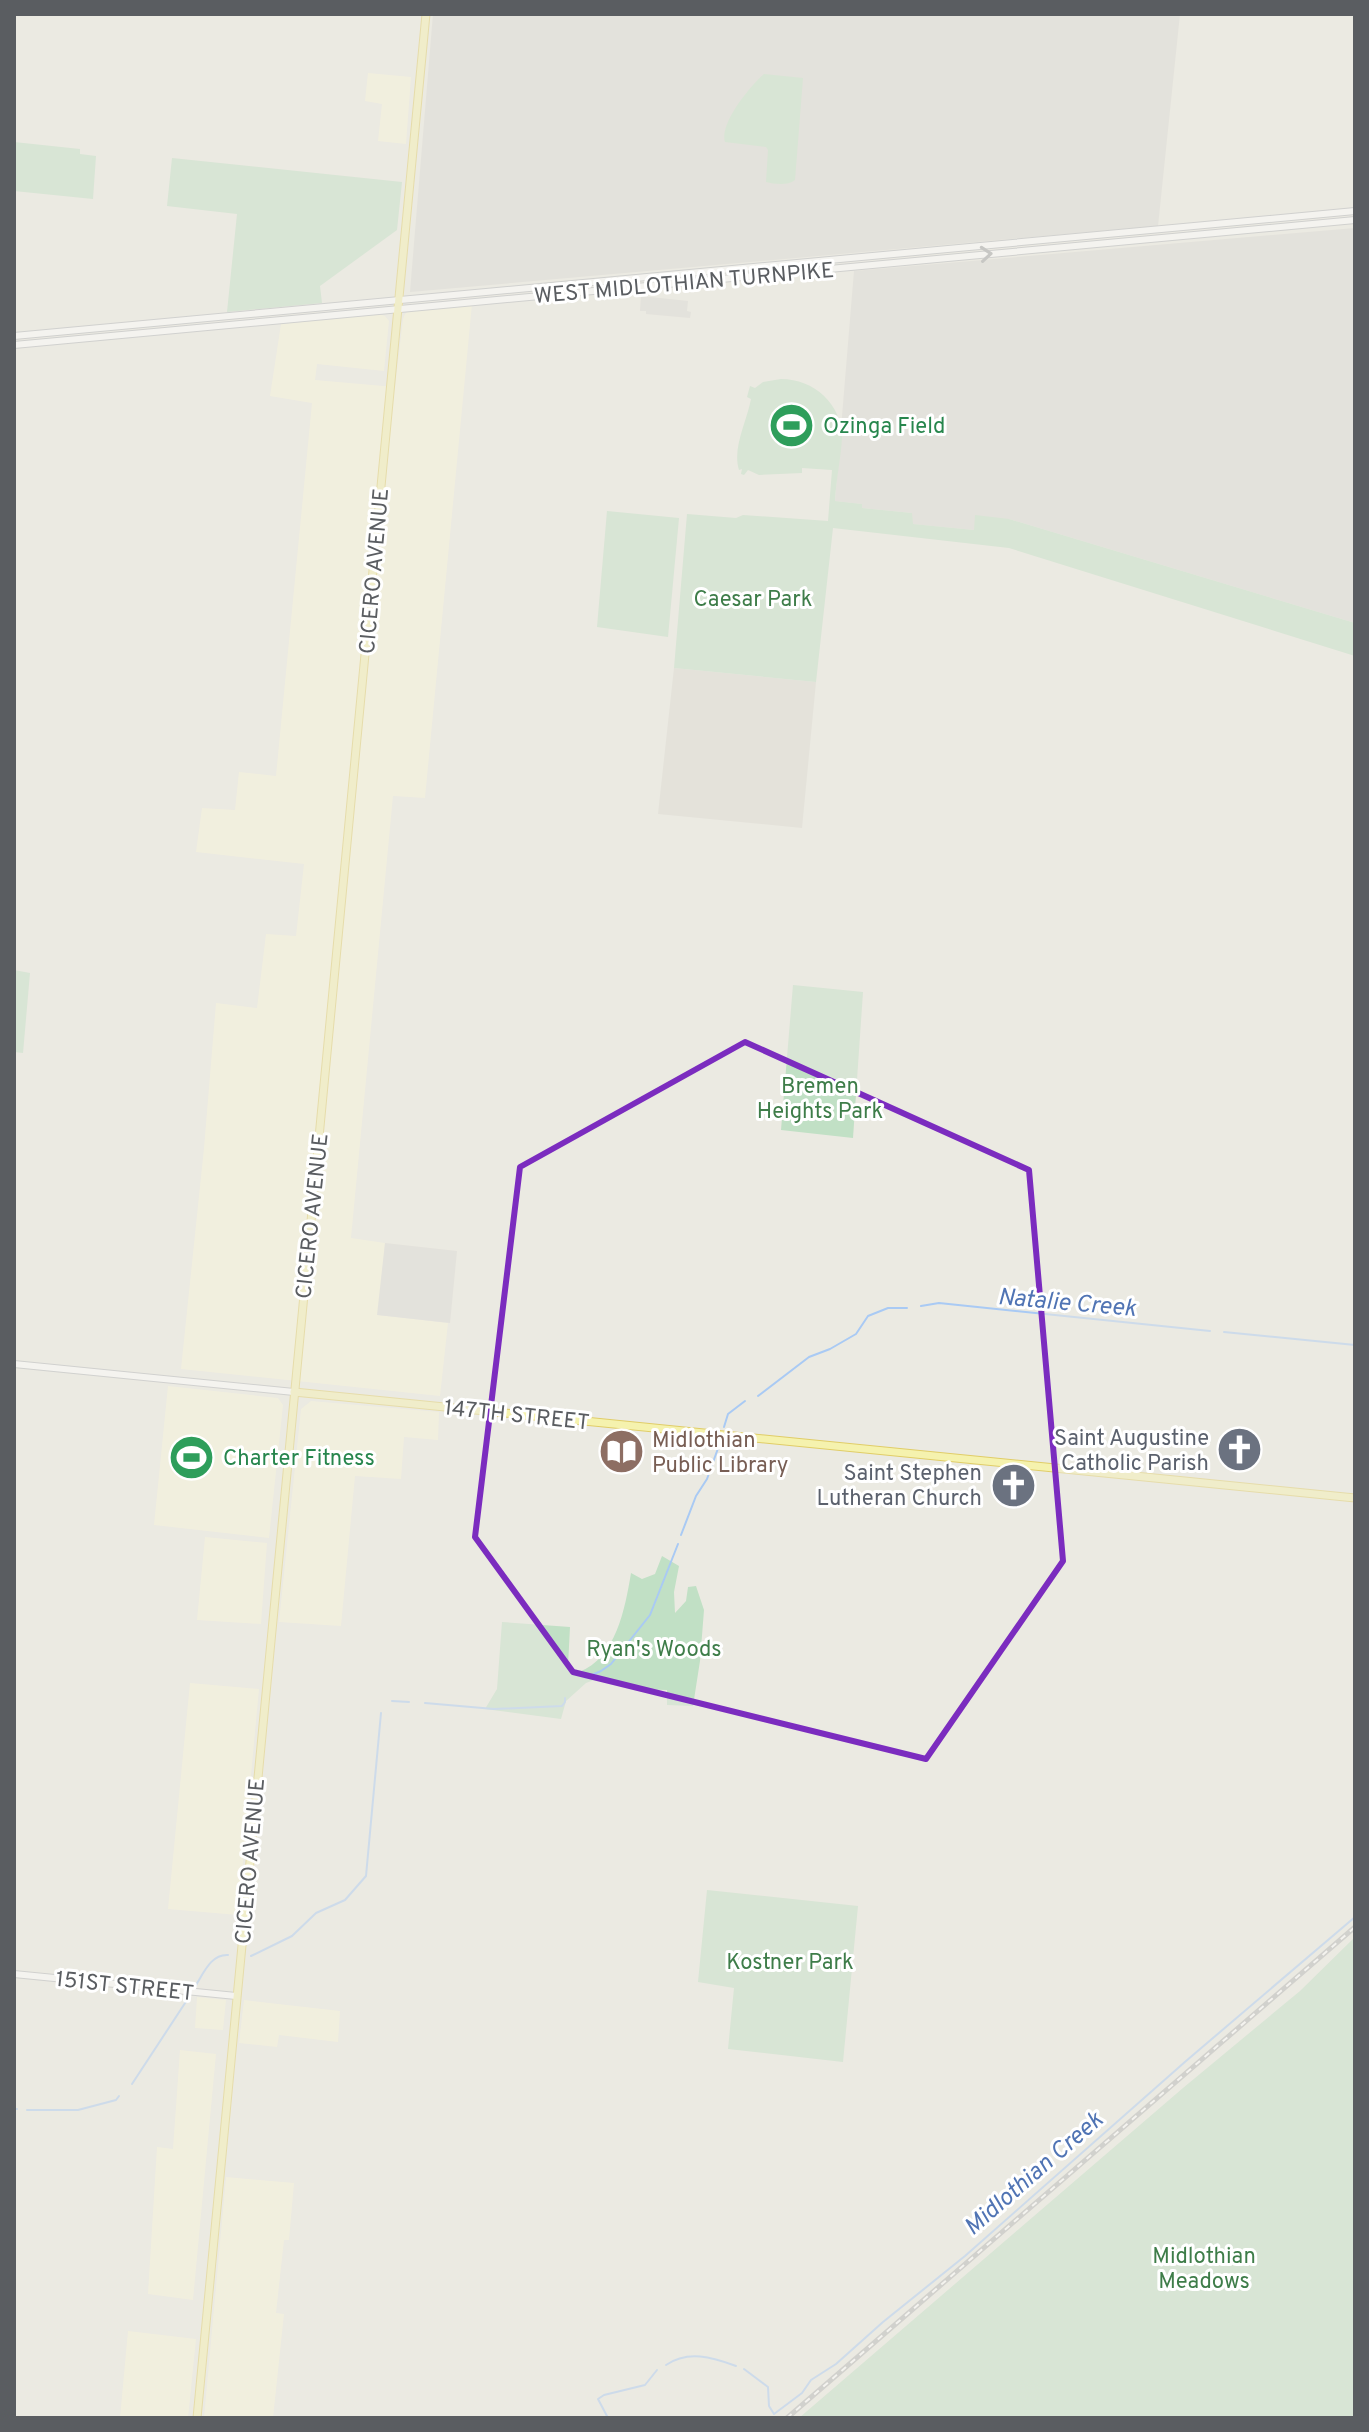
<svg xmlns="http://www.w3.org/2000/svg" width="1369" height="2432" font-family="Overpass,sans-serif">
  <rect width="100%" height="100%" fill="#ebeae2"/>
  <g fill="#f9f6d9">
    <polygon points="368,73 411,77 406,144 378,141 382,104 365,101"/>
    <polygon points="472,304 425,798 393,796 351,1238 385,1243 378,1315 448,1323 440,1396 181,1369 204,1148 216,1003 257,1008 266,934 296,936 304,864 196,852 202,808 235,810 239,772 276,776 312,403 270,396 281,324 379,314 385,316 389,321 384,371 317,364 315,380 395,387 403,319 405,314 410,310"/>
    <polygon points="168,1386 278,1398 283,1405 269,1538 154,1525"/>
    <polygon points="311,1401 439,1412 438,1440 404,1437 401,1479 355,1476 341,1626 279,1622 301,1409"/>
    <polygon points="205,1537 267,1543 261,1624 197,1620"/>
    <polygon points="190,1683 259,1689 238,1915 168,1909"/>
    <polygon points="197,1997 226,2000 223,2030 195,2028"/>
    <polygon points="244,2000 340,2011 338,2042 279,2035 277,2047 239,2043"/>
    <polygon points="180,2050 216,2054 193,2300 148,2294 157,2147 173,2149"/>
    <polygon points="226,2177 294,2183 289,2240 284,2240 276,2313 284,2314 273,2418 204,2418"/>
    <polygon points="128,2331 196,2339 188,2418 120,2418"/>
  </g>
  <g fill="#dad9d4">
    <polygon points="433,14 1180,14 1158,226 410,292"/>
    <polygon points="1355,228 1355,623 1009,519 974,530 912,524 912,513 862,508 862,504 835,501 854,271"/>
    <polygon points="641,296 688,301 687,311 691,312 690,318 646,314 646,311 640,311"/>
    <polygon points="385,1243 457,1251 450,1323 377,1315"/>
  </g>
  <polygon fill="#dbdad1" points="674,668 816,682 802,828 658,814"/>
  <g fill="#c1e0c5">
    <path d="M764,74l39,4 -8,102c-8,6 -20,4 -29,2l2,-32 -2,-3 -41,-5c-6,-18 25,-56 39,-68z"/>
    <polygon points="14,142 80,149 80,154 96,156 93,199 14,191"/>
    <polygon points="172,158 402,182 397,230 320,286 322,303 227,312 237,214 167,206"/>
    <path d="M781,379c33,0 61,25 61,59 -1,19 -6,42 -7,63l27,3v4l50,5 1,11 61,6 1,-15 34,4 346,104v33l-346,-108 -176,-20 -17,154 -142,-14 13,-154 49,4 7,-3 85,6 4,-51 -30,-2v5l-43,2 -11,-5 -4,5 -3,-1 1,-5 -3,1c-7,-22 8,-49 12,-71l-4,-2 3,-11 5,2 8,-6z"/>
    <polygon points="607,511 679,518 668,637 597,627"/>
    <polygon points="14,970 30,973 23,1053 14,1052"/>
    <polygon points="793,985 863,992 853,1138 781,1130"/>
    <path d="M662,1556l17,10 -5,26 1,21 11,-12 2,-14 8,-1 8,24 -4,51 -7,45 -26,-1v-15l-31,-1 -42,-9 -8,3 -20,18 -5,18 -76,-10 12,-20 5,-67 68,5 -2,39 11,6c37,-14 46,-63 52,-99l11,6 13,-5z"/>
    <polygon points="707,1890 858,1906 843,2062 728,2049 734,1988 698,1982"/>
    <polygon points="1355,1937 1355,2418 799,2418 1183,2088 1300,1991"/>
  </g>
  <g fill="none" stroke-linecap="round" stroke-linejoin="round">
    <g stroke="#a9caf4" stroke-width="2">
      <polyline points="921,1306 939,1303 1210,1331"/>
      <polyline points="1224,1332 1355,1345"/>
      <polyline points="758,1396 809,1357 830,1349 856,1334 868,1316 888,1308 907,1308"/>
      <polyline points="724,1427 728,1414 745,1401"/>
      <polyline points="681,1535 696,1496 707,1479 721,1440"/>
      <polyline points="585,1678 601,1671 611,1664 650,1615 678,1544"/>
      <polyline points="392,1701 409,1702"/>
      <polyline points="425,1703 494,1709 562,1706 565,1702 565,1698"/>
      <polyline points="251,1956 292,1936 316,1913 345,1900 366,1876 381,1713"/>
      <path d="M194,1988c9,-13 16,-34 34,-33"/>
      <polyline points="132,2084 191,1994"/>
      <polyline points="14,2109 17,2109"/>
      <polyline points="27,2110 78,2110 116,2100 119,2096"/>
      <path d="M666,2365c22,-15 46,-8 70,1"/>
      <polyline points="744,2369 768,2387 769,2406 774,2414 802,2393 811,2380 836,2364 883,2322 965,2256 1186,2061 1355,1917"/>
      <polyline points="608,2418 598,2399 604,2395 645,2385 657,2370"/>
    </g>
    <defs>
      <g id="secondary">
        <polyline points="14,336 1355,211"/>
        <polyline points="14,345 1355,220"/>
        <polyline points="14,1364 294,1392"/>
        <polyline points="14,1974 236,1996"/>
      </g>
      <g id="primary">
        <polyline points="294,1392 1355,1498"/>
        <polyline points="197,2418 426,14"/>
      </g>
    </defs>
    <use href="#secondary" stroke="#b1b4b8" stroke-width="8"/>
    <use href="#primary" stroke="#e0cd67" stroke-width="9"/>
    <use href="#secondary" stroke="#fff" stroke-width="6"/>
    <use href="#primary" stroke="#f5f2ae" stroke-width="7"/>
    <defs>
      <polyline id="rail" points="787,2418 1355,1927"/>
    </defs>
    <use href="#rail" stroke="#b2b3b3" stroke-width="5"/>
    <use href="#rail" stroke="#fff" stroke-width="2" stroke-dasharray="6" stroke-linecap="butt"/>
  </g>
  <defs><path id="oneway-chevron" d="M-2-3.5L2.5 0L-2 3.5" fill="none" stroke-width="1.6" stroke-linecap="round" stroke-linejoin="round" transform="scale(2)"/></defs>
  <use stroke="#9c9ea0" href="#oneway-chevron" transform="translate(986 254) rotate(-5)"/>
  <path d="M0 0H1369V2432H0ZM745,1042l284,128 34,391 -137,198 -353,-87 -98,-135 45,-370z" fill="#ebeae2" fill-opacity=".55" fill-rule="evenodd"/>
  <path fill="none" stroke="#7b2cbf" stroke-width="6" stroke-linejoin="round" d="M745,1042l284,128 34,391 -137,198 -353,-87 -98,-135 45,-370z"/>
  <defs>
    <symbol id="stadium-disc" viewBox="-11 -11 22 22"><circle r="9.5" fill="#2e9e5b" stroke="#fff"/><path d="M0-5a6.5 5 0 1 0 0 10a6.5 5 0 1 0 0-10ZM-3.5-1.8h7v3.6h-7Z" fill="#fff"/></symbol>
    <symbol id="church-disc" viewBox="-11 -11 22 22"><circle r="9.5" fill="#6b7280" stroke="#fff"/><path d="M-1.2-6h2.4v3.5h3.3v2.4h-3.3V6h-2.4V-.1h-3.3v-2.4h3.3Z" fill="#fff"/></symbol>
    <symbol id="library-disc" viewBox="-11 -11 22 22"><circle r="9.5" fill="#8d6e63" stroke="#fff"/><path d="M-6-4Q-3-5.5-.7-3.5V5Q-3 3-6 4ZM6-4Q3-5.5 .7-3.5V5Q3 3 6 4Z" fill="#fff"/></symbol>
  </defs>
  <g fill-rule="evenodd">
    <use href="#stadium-disc" x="766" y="400" width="51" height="51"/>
    <use href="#church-disc" x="1214" y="1424" width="51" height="51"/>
    <use href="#library-disc" x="596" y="1426" width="51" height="51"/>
    <use href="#stadium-disc" x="166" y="1432" width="51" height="51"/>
    <use href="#church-disc" x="988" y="1460" width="51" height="51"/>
  </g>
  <g text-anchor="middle" stroke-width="6" stroke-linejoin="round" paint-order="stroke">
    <g font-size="22" fill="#5a5d61" stroke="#fff">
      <text transform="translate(684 282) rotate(-5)" y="8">WEST MIDLOTHIAN TURNPIKE</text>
      <text transform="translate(373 571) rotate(-85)" y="8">CICERO AVENUE</text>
      <text transform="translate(311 1216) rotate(-84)" y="8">CICERO AVENUE</text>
      <text transform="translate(517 1414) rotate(6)" y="8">147TH STREET</text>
      <text transform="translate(249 1861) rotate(-85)" y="8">CICERO AVENUE</text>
      <text transform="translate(125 1985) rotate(6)" y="8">151ST STREET</text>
    </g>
    <g font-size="22" fill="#27864d" stroke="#fff" text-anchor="start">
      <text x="823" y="433">Ozinga Field</text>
      <text x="223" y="1465">Charter Fitness</text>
    </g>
    <g font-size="22" fill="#3e7d49" stroke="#fff">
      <text x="753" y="606">Caesar Park</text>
      <text x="820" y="1093">Bremen<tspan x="820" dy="25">Heights Park</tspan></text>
      <text x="654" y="1656">Ryan's Woods</text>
      <text x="790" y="1969">Kostner Park</text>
      <text x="1204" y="2263">Midlothian<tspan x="1204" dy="25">Meadows</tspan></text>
    </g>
    <g font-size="22" fill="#5b616d" stroke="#fff" text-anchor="end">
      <text x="1209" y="1445">Saint Augustine<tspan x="1209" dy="25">Catholic Parish</tspan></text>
      <text x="982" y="1480">Saint Stephen<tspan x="982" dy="25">Lutheran Church</tspan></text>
    </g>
    <g font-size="22" fill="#785e54" stroke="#fff" text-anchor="start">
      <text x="652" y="1447">Midlothian<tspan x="652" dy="25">Public Library</tspan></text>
    </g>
    <g font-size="24" font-style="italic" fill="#5074b4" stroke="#fff">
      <text transform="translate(1067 1302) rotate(5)" y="8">Natalie Creek</text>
      <text transform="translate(1033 2173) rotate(-41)" y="8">Midlothian Creek</text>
    </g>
  </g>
  <rect width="1369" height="2432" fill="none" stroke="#5a5d61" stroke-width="32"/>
</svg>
